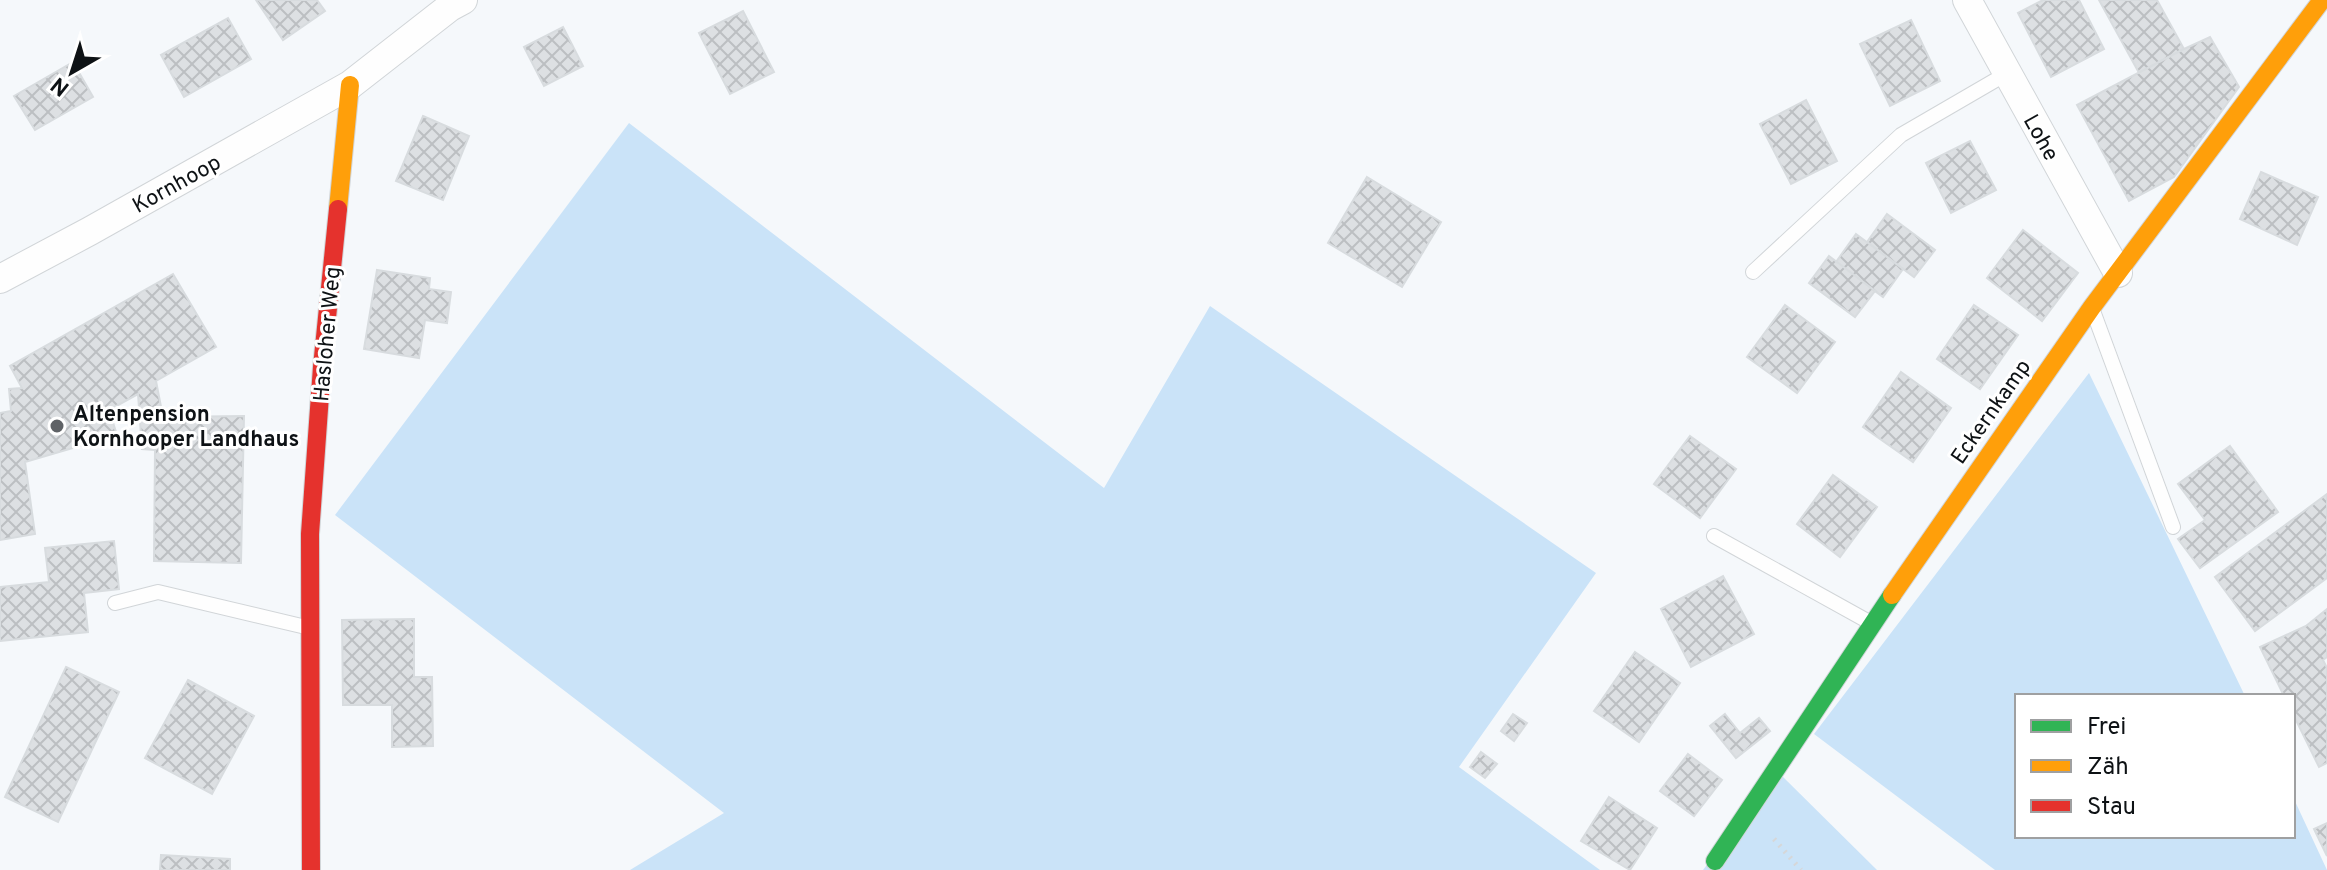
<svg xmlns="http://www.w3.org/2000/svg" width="2327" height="870" font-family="Overpass,sans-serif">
  <defs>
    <pattern id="building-cross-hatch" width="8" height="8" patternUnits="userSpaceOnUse" patternTransform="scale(2)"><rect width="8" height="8" fill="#dde0e3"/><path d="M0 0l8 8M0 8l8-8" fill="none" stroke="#bcbfc2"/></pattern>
  </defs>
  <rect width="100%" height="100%" fill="#f5f8fb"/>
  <g fill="#cae3f8">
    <polygon points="629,123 1104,488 1210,306 1596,573 1459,767 1600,870 630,870 724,813 335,515"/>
    <polygon points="2089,373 2245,696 2017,696 2017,836 2293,836 2293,797 2327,870 1995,870 1814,734"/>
    <polygon points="1777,771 1877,870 1703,870"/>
  </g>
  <g fill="url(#building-cross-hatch)" stroke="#d8dcdf" stroke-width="2">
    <polygon points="256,0 317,0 325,11 283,40"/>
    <polygon points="2043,0 2079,0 2104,49 2051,77 2018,13"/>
    <polygon points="2099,0 2157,0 2184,49 2139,73"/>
    <polygon points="743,11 774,72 730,94 699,33"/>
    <polygon points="228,18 251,59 184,97 161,55"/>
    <polygon points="1911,20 1940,81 1890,106 1860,44"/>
    <polygon points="563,27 583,66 544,86 524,47"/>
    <polygon points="2210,37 2239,87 2174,177 2129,201 2077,105 2184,49"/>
    <polygon points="73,62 93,97 35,130 14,96"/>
    <polygon points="1806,100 1837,161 1791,184 1760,124"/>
    <polygon points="423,116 469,136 443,200 396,181"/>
    <polygon points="1970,141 1996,190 1951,213 1926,163"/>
    <polygon points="2261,172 2318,197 2297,245 2240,219"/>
    <polygon points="1367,177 1441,222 1402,287 1328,243"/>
    <polygon points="1887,214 1935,250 1914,277 1867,242"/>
    <polygon points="2023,230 2078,273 2042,321 1987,278"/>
    <polygon points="1856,234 1903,269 1883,297 1836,262"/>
    <polygon points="1829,256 1875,291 1855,317 1809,283"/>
    <polygon points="377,270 430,278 429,289 451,292 447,323 425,320 419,358 364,349"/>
    <polygon points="173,274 216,347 156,381 163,417 244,416 241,563 154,561 155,450 142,449 138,394 109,410 117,435 25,462 35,534 0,540 0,413 11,411 9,389 22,388 10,366"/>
    <polygon points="1785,305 1835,342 1797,393 1747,357"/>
    <polygon points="1974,305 2018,335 1980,389 1937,359"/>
    <polygon points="1901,372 1951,408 1913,462 1863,427"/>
    <polygon points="1690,436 1736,469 1700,518 1654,484"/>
    <polygon points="2230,446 2278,512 2200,568 2178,539 2205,520 2178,484"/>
    <polygon points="1833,475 1877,507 1840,557 1797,524"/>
    <polygon points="2327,494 2327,578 2255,631 2215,577"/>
    <polygon points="114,541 119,589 84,593 88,632 0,641 0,587 49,582 45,548"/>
    <polygon points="1723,576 1754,634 1691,667 1661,609"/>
    <polygon points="2327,609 2327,657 2323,660 2327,668 2327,763 2319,767 2293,714 2293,696 2284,696 2260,647 2306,626"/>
    <polygon points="414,619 414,677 432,677 433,746 392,747 392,705 343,705 342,620"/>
    <polygon points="1635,652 1680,683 1639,742 1594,711"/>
    <polygon points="66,667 119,692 58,822 5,797"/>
    <polygon points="188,680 254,716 212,794 145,758"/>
    <polygon points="1513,714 1527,723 1514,741 1501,731"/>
    <polygon points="1725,714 1740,733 1759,718 1770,731 1736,758 1710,726"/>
    <polygon points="1481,752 1497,764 1485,778 1470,767"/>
    <polygon points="1688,754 1722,780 1694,816 1660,791"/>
    <polygon points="1609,797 1657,828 1630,870 1581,841"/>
    <polygon points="2327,823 2327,856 2314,829"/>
    <polygon points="161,855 230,859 230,870 160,870"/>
  </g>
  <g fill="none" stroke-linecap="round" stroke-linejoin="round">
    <defs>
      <g id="lane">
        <polyline points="1753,272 1901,135 2006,74"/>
        <polyline points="2093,311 2173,527"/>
        <polyline points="1714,536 1871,623"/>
        <polyline points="115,603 158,592 310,628"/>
      </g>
      <g id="street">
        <polyline points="1967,0 2118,273"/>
        <polyline points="0,279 90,231 350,85 450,7 463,0"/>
      </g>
      <polyline id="fast" points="1715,861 1892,595"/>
      <g id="slow">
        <polyline points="338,209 350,85"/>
        <polyline points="1892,595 2092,307 2322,0"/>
      </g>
      <polyline id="jam" points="311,870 310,534 322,367 338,209"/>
    </defs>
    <use href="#lane" stroke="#d1d5d8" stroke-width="16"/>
    <use href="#street" stroke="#d1d5d8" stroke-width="30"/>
    <use href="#fast" stroke="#d1d5d8" stroke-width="20"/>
    <use href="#slow" stroke="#d1d5d8" stroke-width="20"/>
    <use href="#jam" stroke="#d1d5d8" stroke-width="20"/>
    <polyline stroke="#d6d7d8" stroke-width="5" stroke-dasharray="2 6" stroke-linecap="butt" points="1774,839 1801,870"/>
    <use href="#lane" stroke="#fefefe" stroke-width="14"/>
    <use href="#street" stroke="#fefefe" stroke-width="28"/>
    <use href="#fast" stroke="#30b455" stroke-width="18"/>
    <use href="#slow" stroke="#ff9f0a" stroke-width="18"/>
    <use href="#jam" stroke="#e5322d" stroke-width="18"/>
  </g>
  <circle fill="#5f6266" stroke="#fff" stroke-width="3" cx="57" cy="426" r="8"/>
  <g text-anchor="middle" stroke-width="6" stroke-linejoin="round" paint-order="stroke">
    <g font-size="22" fill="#0e1215" stroke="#fff">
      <text transform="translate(2042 137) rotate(61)" y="8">Lohe</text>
      <text transform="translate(176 183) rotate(-29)" y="8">Kornhoop</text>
      <text transform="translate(326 334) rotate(-85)" y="8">Hasloher Weg</text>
      <text transform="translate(1990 411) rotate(-55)" y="8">Eckernkamp</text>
    </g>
    <g font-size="22" font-weight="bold" fill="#0e1215" stroke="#fff" text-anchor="start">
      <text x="73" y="421">Altenpension<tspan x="73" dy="25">Kornhooper Landhaus</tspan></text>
    </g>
  </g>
  <rect x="2015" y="694" width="280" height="144" fill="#ffffff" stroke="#9fa0a1" stroke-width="2"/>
  <rect x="2031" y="720" width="40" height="12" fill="#30b455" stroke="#9fa0a1" stroke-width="2"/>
  <text x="2087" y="734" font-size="24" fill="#0e1215">Frei</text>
  <rect x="2031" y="760" width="40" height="12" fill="#ff9f0a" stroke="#9fa0a1" stroke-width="2"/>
  <text x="2087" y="774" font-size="24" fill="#0e1215">Zäh</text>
  <rect x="2031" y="800" width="40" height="12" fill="#e5322d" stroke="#9fa0a1" stroke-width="2"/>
  <text x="2087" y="814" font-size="24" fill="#0e1215">Stau</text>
  <g transform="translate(72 72) rotate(219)" stroke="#ffffff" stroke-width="6" paint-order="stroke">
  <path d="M0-6L14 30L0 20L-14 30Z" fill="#0e1215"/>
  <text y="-12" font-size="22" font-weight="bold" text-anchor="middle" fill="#0e1215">N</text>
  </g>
</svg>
